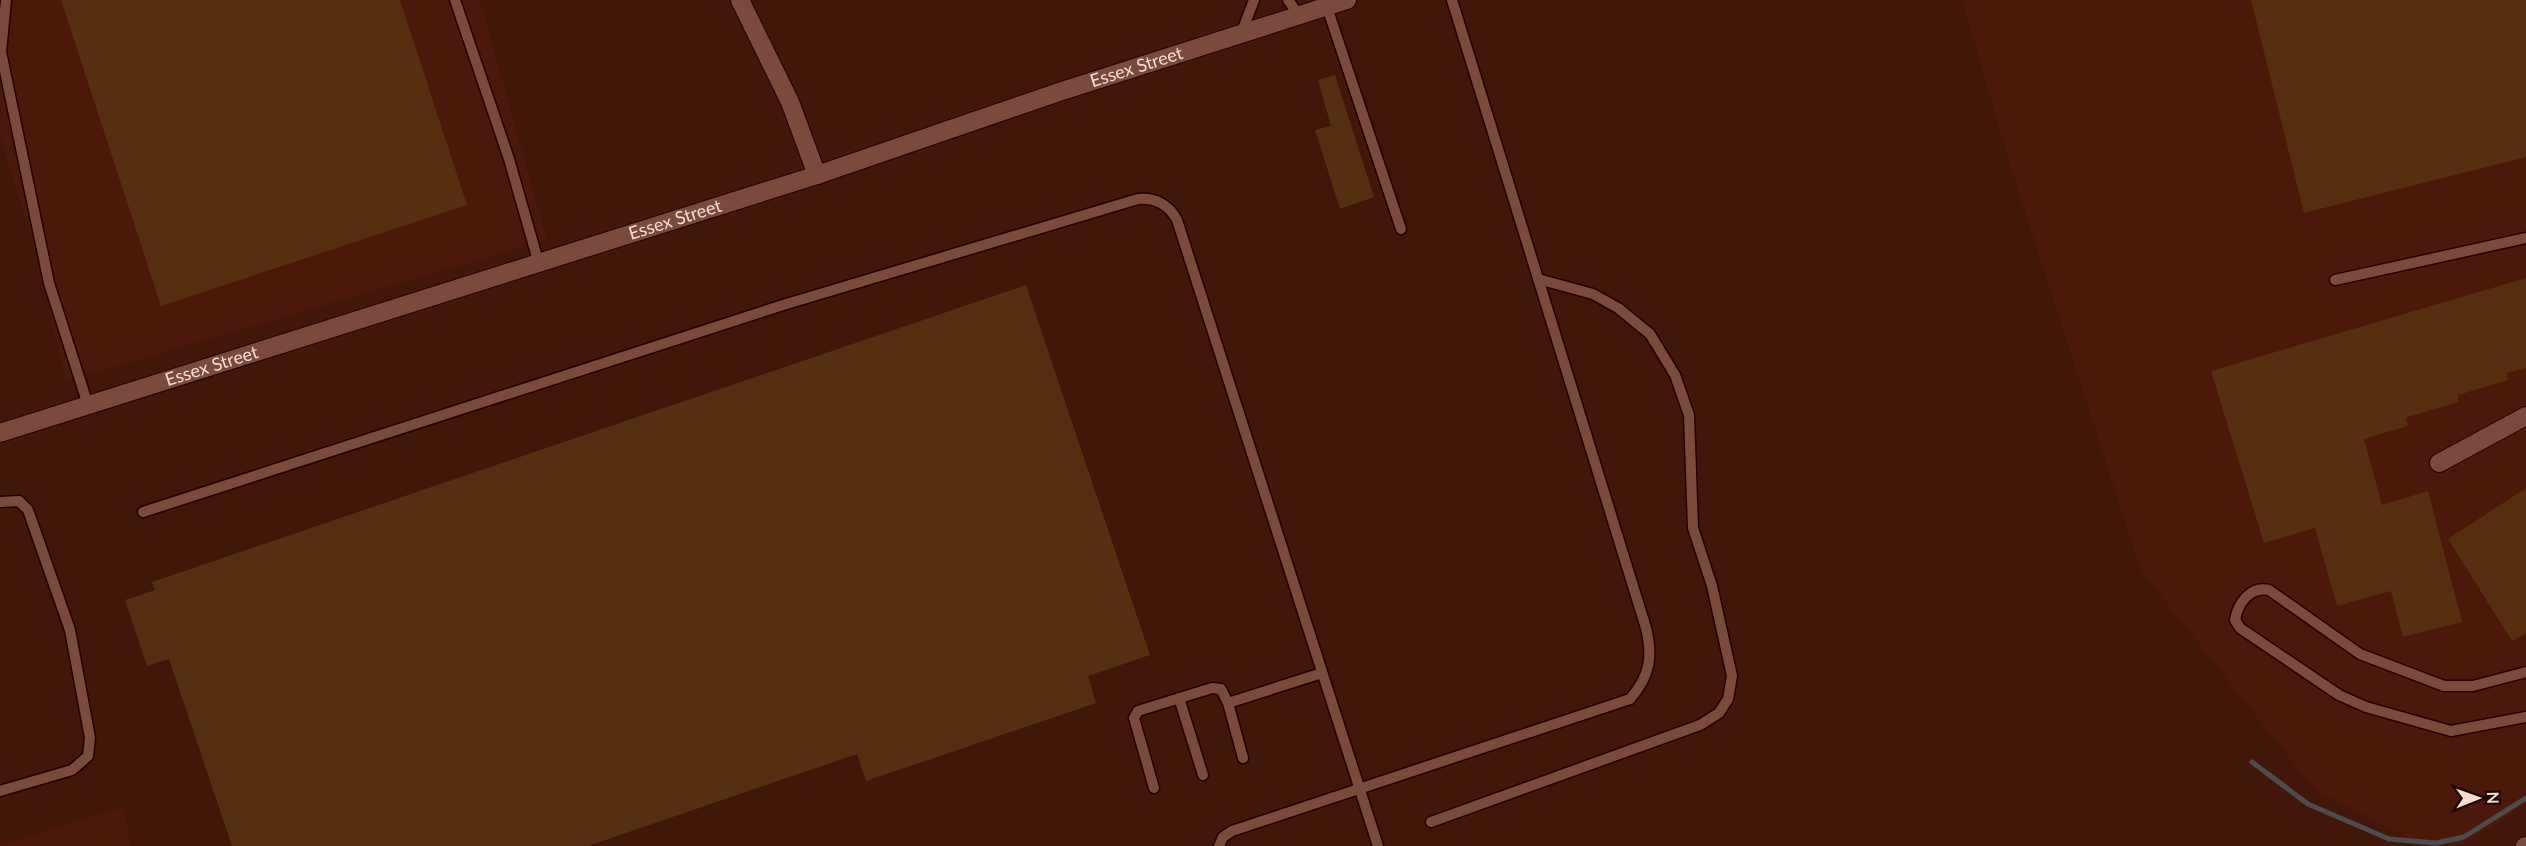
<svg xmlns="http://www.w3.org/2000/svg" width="2526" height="846" font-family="Lato,sans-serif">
  <rect width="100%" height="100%" fill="#411709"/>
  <g fill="#4b1909">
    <polygon points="0,0 480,0 547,240 66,381 36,252 0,137"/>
    <polygon points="1962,0 2526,0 2526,805 2460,846 2425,846 2316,791 2141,571 2010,165"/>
    <polygon points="124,807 130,846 0,846 0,845"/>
  </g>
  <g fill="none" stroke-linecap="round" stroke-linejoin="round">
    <polyline stroke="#4c4c4c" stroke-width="5" points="2252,762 2308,804 2389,839 2436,843 2464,837 2526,798"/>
  </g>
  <g fill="#552f0f">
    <polygon points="61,0 400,0 467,205 161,306"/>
    <polygon points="2251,0 2526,0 2526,157 2304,213"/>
    <polygon points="1335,75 1374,197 1340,209 1315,130 1331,126 1318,80"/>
    <polygon points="2526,278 2526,368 2507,373 2508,380 2458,395 2458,402 2405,418 2408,426 2364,439 2382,505 2428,491 2462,622 2403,637 2391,591 2337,606 2315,528 2264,543 2211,371"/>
    <polygon points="1026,285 1150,655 1088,676 1096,703 866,781 857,754 588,846 232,846 169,659 147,666 125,600 155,590 152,582"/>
    <polygon points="2526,488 2526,633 2512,641 2448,539"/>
  </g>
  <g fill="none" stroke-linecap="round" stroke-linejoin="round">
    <defs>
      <g id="lane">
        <polyline points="6,0 1,52 49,283 88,405"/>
        <polyline points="455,0 509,159 539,264"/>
        <polyline points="1288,0 1299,15"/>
        <polyline points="1327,7 1401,229"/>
        <polyline points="1241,34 1254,0"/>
        <polyline points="2335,280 2526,238"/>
        <polyline points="0,502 19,501 28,510 70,630 90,738 88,756 72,770 0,791"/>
        <path d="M143,512l640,-207 355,-106c17,-2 31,6 39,21l201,626"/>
        <path d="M2526,672l-53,14h-29l-84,-32 -91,-64c-19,-4 -31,13 -34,30l5,8 99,67 27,12 85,24 75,-14"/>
        <polyline points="1179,698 1203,775"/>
        <polyline points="1243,758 1228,703 1322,673"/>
        <polyline points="1154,788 1134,718 1138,711 1212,688 1221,689 1228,703"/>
        <polyline points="1431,822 1700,725 1719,713 1728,699 1732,676 1712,586 1693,528 1689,415 1675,375 1650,334 1618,308 1593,294 1538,279"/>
        <path d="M1219,846l4,-9 9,-6 398,-132c20,-23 23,-42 16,-71l-194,-628"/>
      </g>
      <g id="street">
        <polyline points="740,0 790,102 817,175"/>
        <path id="s1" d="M0,433l817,-258 245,-84 285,-91"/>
        <polyline points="2439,463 2526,416"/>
        <polyline points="2525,846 2526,846"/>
      </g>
    </defs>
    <use href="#lane" stroke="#260000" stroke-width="13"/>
    <use href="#street" stroke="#260000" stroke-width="20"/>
    <use href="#lane" stroke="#7a4a3b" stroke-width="10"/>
    <use href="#street" stroke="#7a4a3b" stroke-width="18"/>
  </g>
  <g text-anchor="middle" stroke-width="5" stroke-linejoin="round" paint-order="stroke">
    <g font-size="18" fill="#f8dbd2" stroke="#1b0904">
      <text dy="6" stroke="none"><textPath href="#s1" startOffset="1194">Essex Street</textPath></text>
      <text dy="6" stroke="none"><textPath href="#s1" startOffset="708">Essex Street</textPath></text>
      <text dy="6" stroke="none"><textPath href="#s1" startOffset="222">Essex Street</textPath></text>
    </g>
  </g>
  <g transform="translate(2478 798) rotate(89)" stroke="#1b0904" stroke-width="4.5" paint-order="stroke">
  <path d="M0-4.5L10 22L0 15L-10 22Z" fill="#f8dbd2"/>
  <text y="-9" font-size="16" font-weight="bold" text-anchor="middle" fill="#f8dbd2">N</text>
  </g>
</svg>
